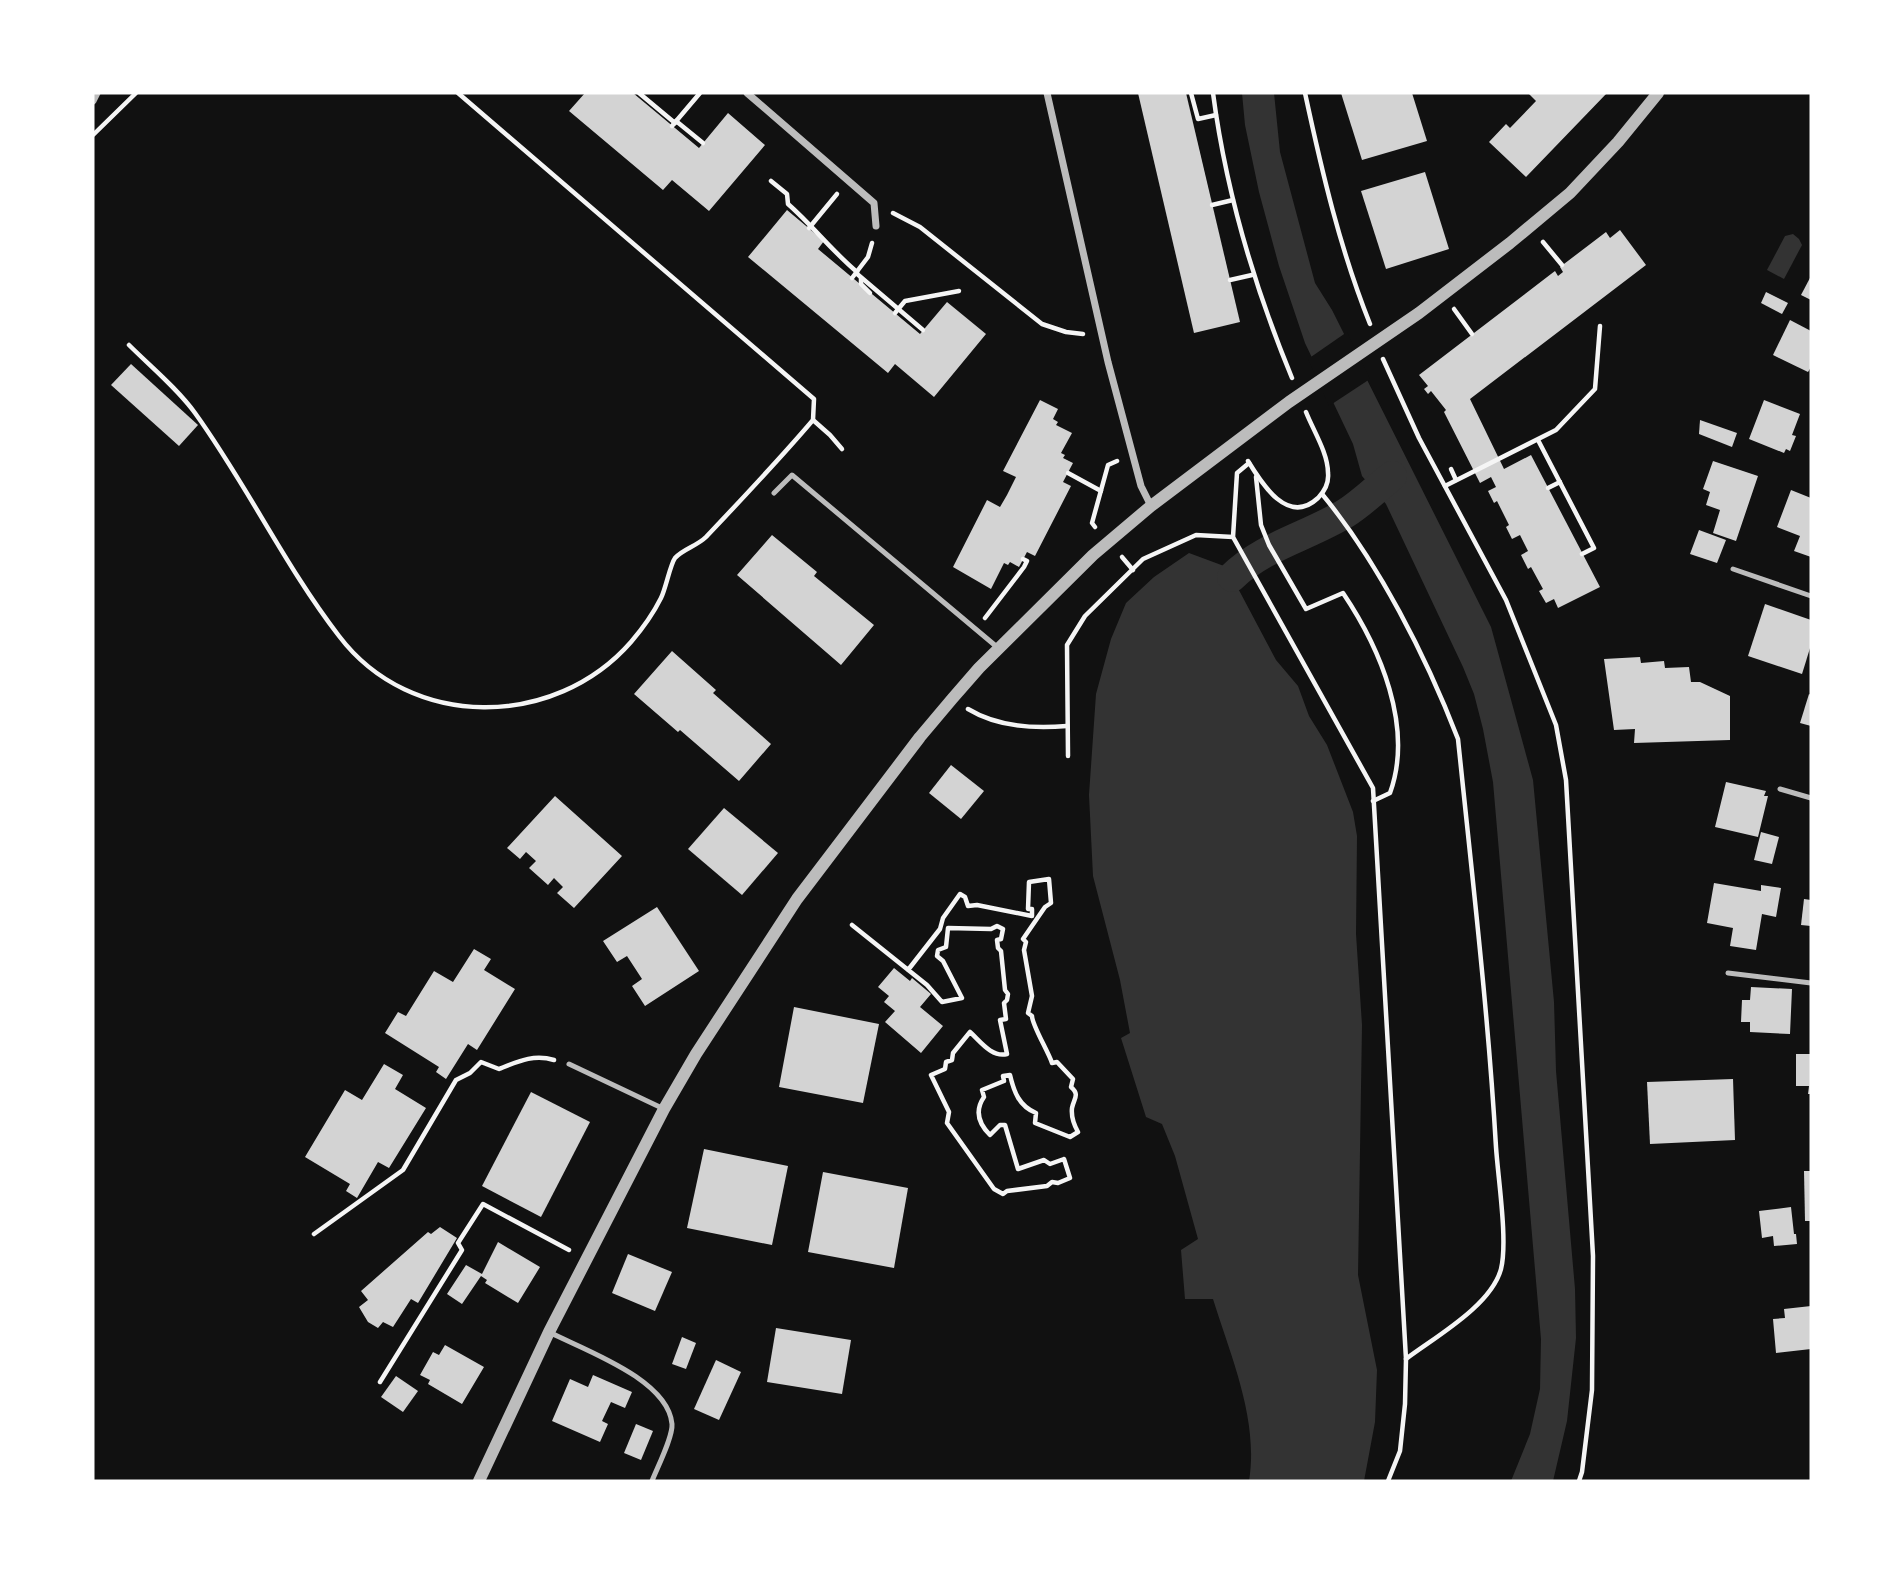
<svg xmlns="http://www.w3.org/2000/svg" width="1904" height="1574" font-family="Mulish,sans-serif">
  <rect width="100%" height="100%" fill="#111"/>
  <g fill="#333">
    <polygon points="1242,93 1274,93 1280,152 1315,283 1332,310 1491,627 1533,780 1554,1002 1556,1071 1575,1289 1576,1338 1567,1421 1553,1481 1511,1481 1530,1434 1540,1389 1541,1339 1493,782 1483,729 1474,694 1463,667 1386,504 1362,476 1353,444 1305,343 1279,266 1259,192 1245,125"/>
    <polygon points="1793,234 1799,239 1802,245 1784,279 1767,270 1785,236"/>
    <path d="M1189,553l35,13 8,11 44,83 22,26 11,30 18,29 26,67 4,24 -1,98 6,91 -4,250 19,95 -2,52 -11,59h-115c10,-61 -18,-124 -36,-182h-28l-4,-49 17,-11 -23,-83 -13,-32 -16,-7 -25,-79 9,-5 -10,-53 -27,-104 -4,-81 7,-101 15,-55 15,-36 28,-26z"/>
  </g>
  <polygon fill="#111" points="1347,332 1370,379 1329,406 1308,359"/>
  <g fill="none" stroke-linecap="round" stroke-linejoin="round">
    <path stroke="#333" stroke-width="30" d="M1232,577c31,-31 77,-41 114,-64 16,-10 31,-25 46,-37"/>
  </g>
  <g fill="#d3d3d3">
    <polygon points="585,93 633,93 699,148 728,113 765,145 709,211 672,180 663,190 569,111"/>
    <polygon points="1138,93 1186,93 1240,322 1194,333"/>
    <polygon points="1341,93 1412,93 1427,141 1362,160"/>
    <polygon points="1528,93 1607,93 1526,177 1489,142 1506,124 1510,128 1536,101"/>
    <polygon points="1425,172 1449,249 1386,269 1361,191"/>
    <polygon points="787,210 824,241 818,249 920,334 947,302 986,334 934,397 895,364 888,373 748,257"/>
    <polygon points="1620,230 1646,265 1470,399 1504,469 1531,455 1600,587 1558,608 1554,599 1546,603 1539,591 1543,589 1531,567 1528,569 1521,555 1528,551 1520,535 1512,539 1506,527 1509,525 1497,501 1494,503 1488,491 1496,487 1491,477 1480,483 1444,412 1446,410 1431,391 1428,394 1424,389 1428,386 1419,375 1551,274 1555,271 1558,276 1563,272 1560,267 1606,232 1610,238"/>
    <polygon points="1811,276 1811,300 1801,295"/>
    <polygon points="1766,292 1788,303 1782,314 1761,303"/>
    <polygon points="1790,320 1811,331 1811,367 1808,372 1773,355"/>
    <polygon points="131,364 198,425 179,446 111,385"/>
    <polygon points="1040,400 1058,409 1053,419 1058,422 1056,425 1072,433 1061,453 1065,455 1063,458 1073,463 1063,482 1071,486 1035,556 1027,552 1019,567 1010,562 1008,565 1004,563 991,589 953,567 987,500 1000,507 1007,495 1016,477 1003,471"/>
    <polygon points="1764,400 1800,414 1792,435 1796,436 1790,451 1786,449 1784,453 1749,439"/>
    <polygon points="1700,420 1737,433 1732,447 1699,434"/>
    <polygon points="1713,461 1758,476 1736,541 1713,533 1720,510 1706,505 1710,492 1703,489"/>
    <polygon points="1791,490 1811,498 1811,557 1794,551 1800,536 1777,527"/>
    <polygon points="1699,530 1726,540 1717,563 1690,554"/>
    <polygon points="772,535 817,572 814,576 874,625 841,665 737,575"/>
    <polygon points="1765,604 1811,620 1811,645 1802,674 1748,656"/>
    <polygon points="672,651 716,690 713,693 771,744 739,781 680,730 678,732 634,694"/>
    <polygon points="1640,657 1641,663 1664,661 1665,668 1689,667 1691,682 1700,682 1730,696 1730,740 1634,743 1635,729 1614,730 1604,659"/>
    <polygon points="1809,694 1811,695 1811,726 1800,723"/>
    <polygon points="951,765 984,791 961,819 929,793"/>
    <polygon points="1726,782 1766,791 1764,796 1768,796 1758,837 1715,827"/>
    <polygon points="555,796 622,856 574,908 557,893 563,887 554,878 548,885 529,868 536,861 526,852 520,859 507,848"/>
    <polygon points="724,808 778,853 742,895 688,849"/>
    <polygon points="1761,832 1779,837 1772,864 1754,860"/>
    <polygon points="1714,883 1761,891 1761,885 1781,888 1776,917 1762,914 1756,950 1730,946 1733,928 1707,923"/>
    <polygon points="1804,899 1811,900 1811,926 1801,925"/>
    <polygon points="657,907 699,971 645,1006 632,986 642,979 627,956 617,962 603,941"/>
    <polygon points="474,949 491,959 484,970 515,989 477,1050 468,1044 446,1079 436,1072 439,1067 385,1033 398,1012 406,1016 434,971 453,982"/>
    <polygon points="894,968 910,981 912,978 931,994 920,1007 943,1026 921,1053 885,1022 895,1011 884,1002 889,996 878,987"/>
    <polygon points="1751,987 1792,989 1790,1034 1750,1032 1750,1022 1741,1022 1742,1000 1750,1000"/>
    <polygon points="794,1007 879,1024 863,1103 779,1087"/>
    <polygon points="1796,1054 1811,1054 1811,1094 1808,1094 1809,1086 1796,1086"/>
    <polygon points="384,1064 403,1075 395,1089 426,1108 389,1168 378,1162 357,1198 346,1191 350,1184 305,1157 345,1090 362,1100"/>
    <polygon points="1733,1079 1735,1140 1650,1144 1647,1082"/>
    <polygon points="531,1092 590,1122 541,1217 482,1186"/>
    <polygon points="704,1149 788,1166 772,1245 687,1228"/>
    <polygon points="1804,1171 1811,1171 1811,1221 1805,1221"/>
    <polygon points="823,1172 908,1188 894,1268 808,1252"/>
    <polygon points="1791,1207 1794,1234 1796,1234 1797,1244 1774,1246 1773,1236 1762,1238 1759,1211"/>
    <polygon points="440,1227 457,1238 418,1303 411,1299 393,1327 383,1322 378,1328 368,1322 359,1307 368,1300 361,1291 428,1232 431,1234"/>
    <polygon points="498,1242 540,1267 518,1303 485,1283 487,1280 481,1276 462,1304 447,1294 466,1265 482,1274"/>
    <polygon points="628,1254 672,1272 655,1311 612,1293"/>
    <polygon points="1811,1306 1811,1349 1776,1353 1773,1319 1785,1318 1784,1309"/>
    <polygon points="776,1328 851,1340 842,1394 767,1382"/>
    <polygon points="682,1337 696,1343 686,1369 672,1364"/>
    <polygon points="445,1345 484,1367 462,1404 428,1384 430,1380 420,1375 433,1352 439,1355"/>
    <polygon points="716,1360 741,1372 719,1420 694,1409"/>
    <polygon points="593,1375 632,1392 625,1408 611,1402 602,1421 608,1424 600,1442 552,1421 570,1379 588,1387"/>
    <polygon points="396,1376 418,1391 403,1412 381,1397"/>
    <polygon points="636,1424 653,1431 641,1460 624,1453"/>
  </g>
  <g fill="none" stroke-linecap="round" stroke-linejoin="round">
    <g stroke="#f5f5f5" stroke-width="4.5">
      <polyline points="639,93 675,123"/>
      <polyline points="1191,93 1198,119 1216,115"/>
      <path d="M1213,93c13,99 41,193 79,285"/>
      <path d="M1305,93c17,79 35,156 65,231"/>
      <polyline points="676,121 703,143"/>
      <polyline points="672,126 700,93"/>
      <polyline points="93,135 136,93"/>
      <path d="M771,181l16,13 1,10c24,21 44,47 69,68"/>
      <polyline points="1212,205 1233,200"/>
      <polyline points="893,213 920,227 1042,324 1066,332 1083,334"/>
      <polyline points="809,228 837,194"/>
      <polyline points="1543,242 1562,265"/>
      <polyline points="856,273 923,330"/>
      <polyline points="852,278 868,257 872,243"/>
      <polyline points="861,278 861,284 870,293"/>
      <polyline points="1230,280 1252,275"/>
      <polyline points="1454,309 1472,334"/>
      <polyline points="895,313 905,301 959,291"/>
      <path d="M129,345c21,21 49,44 66,68 52,72 90,153 144,223 72,95 216,93 292,6 12,-14 22,-28 30,-44 5,-10 9,-33 14,-40 8,-9 22,-12 31,-21 36,-38 73,-77 107,-117l1,-21 -356,-306"/>
      <polyline points="1383,359 1419,438 1506,600 1556,725 1566,780 1593,1256 1592,1390 1582,1472 1579,1481"/>
      <polyline points="813,420 830,435 842,449"/>
      <polyline points="1538,440 1594,548 1582,554"/>
      <path d="M1248,461c14,23 40,65 70,37 7,-7 11,-15 10,-25 0,-20 -15,-43 -22,-61"/>
      <polyline points="1249,463 1237,473 1233,537 1373,788 1406,1359 1405,1404 1400,1451 1388,1481"/>
      <polyline points="1451,469 1456,480"/>
      <polyline points="1068,473 1101,491"/>
      <path d="M1256,477l5,48 8,20 37,64 37,-16c37,55 71,134 47,200l-17,8"/>
      <polyline points="1445,486 1556,430 1595,389 1600,326"/>
      <polyline points="1548,488 1560,482"/>
      <path d="M1322,494c56,68 104,162 136,245 14,136 30,271 38,408 2,31 12,94 5,122 -10,37 -66,68 -95,90"/>
      <polyline points="1095,527 1092,523 1108,465 1117,461"/>
      <polyline points="1122,557 1133,570"/>
      <polyline points="985,618 1024,567 1027,561 1023,559"/>
      <path d="M968,709c28,17 66,20 99,17"/>
      <polyline points="1068,756 1067,645 1085,616 1143,559 1196,535 1233,537"/>
      <path d="M852,925l75,60 15,17 20,-4 -19,-37 -6,-5 1,-6 8,-3 2,-19 43,1 6,-3 6,3 -2,10 -4,1 1,8 3,3 4,39 3,4 -1,6 -3,3 2,16 -6,1 7,34c-15,4 -27,-13 -37,-22l-17,21 -1,7 -6,2 -1,7 -14,6 18,37 -2,11 47,66 9,5 4,-3 40,-5 5,-4 6,1 12,-5 -6,-19 -14,5 -6,-4 -26,9 -13,-44h-5l-10,10c-12,-12 -15,-25 -6,-38l-2,-7 22,-9 -1,-5 7,-1c4,17 9,31 26,38l-1,10 35,14 8,-5c-4,-7 -7,-15 -6,-24 2,-10 8,-13 -1,-21l2,-8 -16,-17 -5,1c-4,-12 -20,-38 -20,-47l-4,-3 4,-17 -8,-46 2,-8 -3,-3 22,-32 6,-4 -2,-24 -20,3 -1,27h4v7l-55,-11 -9,1 -3,-9 -5,-3 -17,24 -3,11 -32,41"/>
      <path d="M314,1234l89,-64 53,-90 14,-7 11,-11 18,7c20,-8 35,-15 55,-9"/>
      <polyline points="380,1382 462,1250 458,1243 483,1204 569,1250"/>
    </g>
    <g stroke="#bcbcbc" stroke-width="5">
      <polyline points="774,493 792,475 997,647"/>
      <polyline points="1733,569 1811,596"/>
      <polyline points="1780,789 1811,798"/>
      <polyline points="1728,973 1811,983"/>
      <polyline points="569,1064 664,1109"/>
      <path d="M549,1332c35,18 119,47 123,92 1,13 -15,44 -20,57"/>
    </g>
    <g stroke="#bcbcbc" stroke-width="7">
      <polyline points="747,93 874,203 876,226"/>
      <polyline points="1047,93 1108,362 1141,486 1151,506"/>
      <polyline points="93,101 97,93"/>
    </g>
    <polyline stroke="#bcbcbc" stroke-width="12" points="479,1481 549,1332 664,1109 696,1054 797,899 920,737 952,699 979,668 1093,555 1151,506 1289,402 1419,313 1510,243 1570,193 1618,142 1658,93"/>
  </g>
  <rect width="1904" height="1574" fill="none" stroke="#ffffff" stroke-width="189"/>
</svg>
